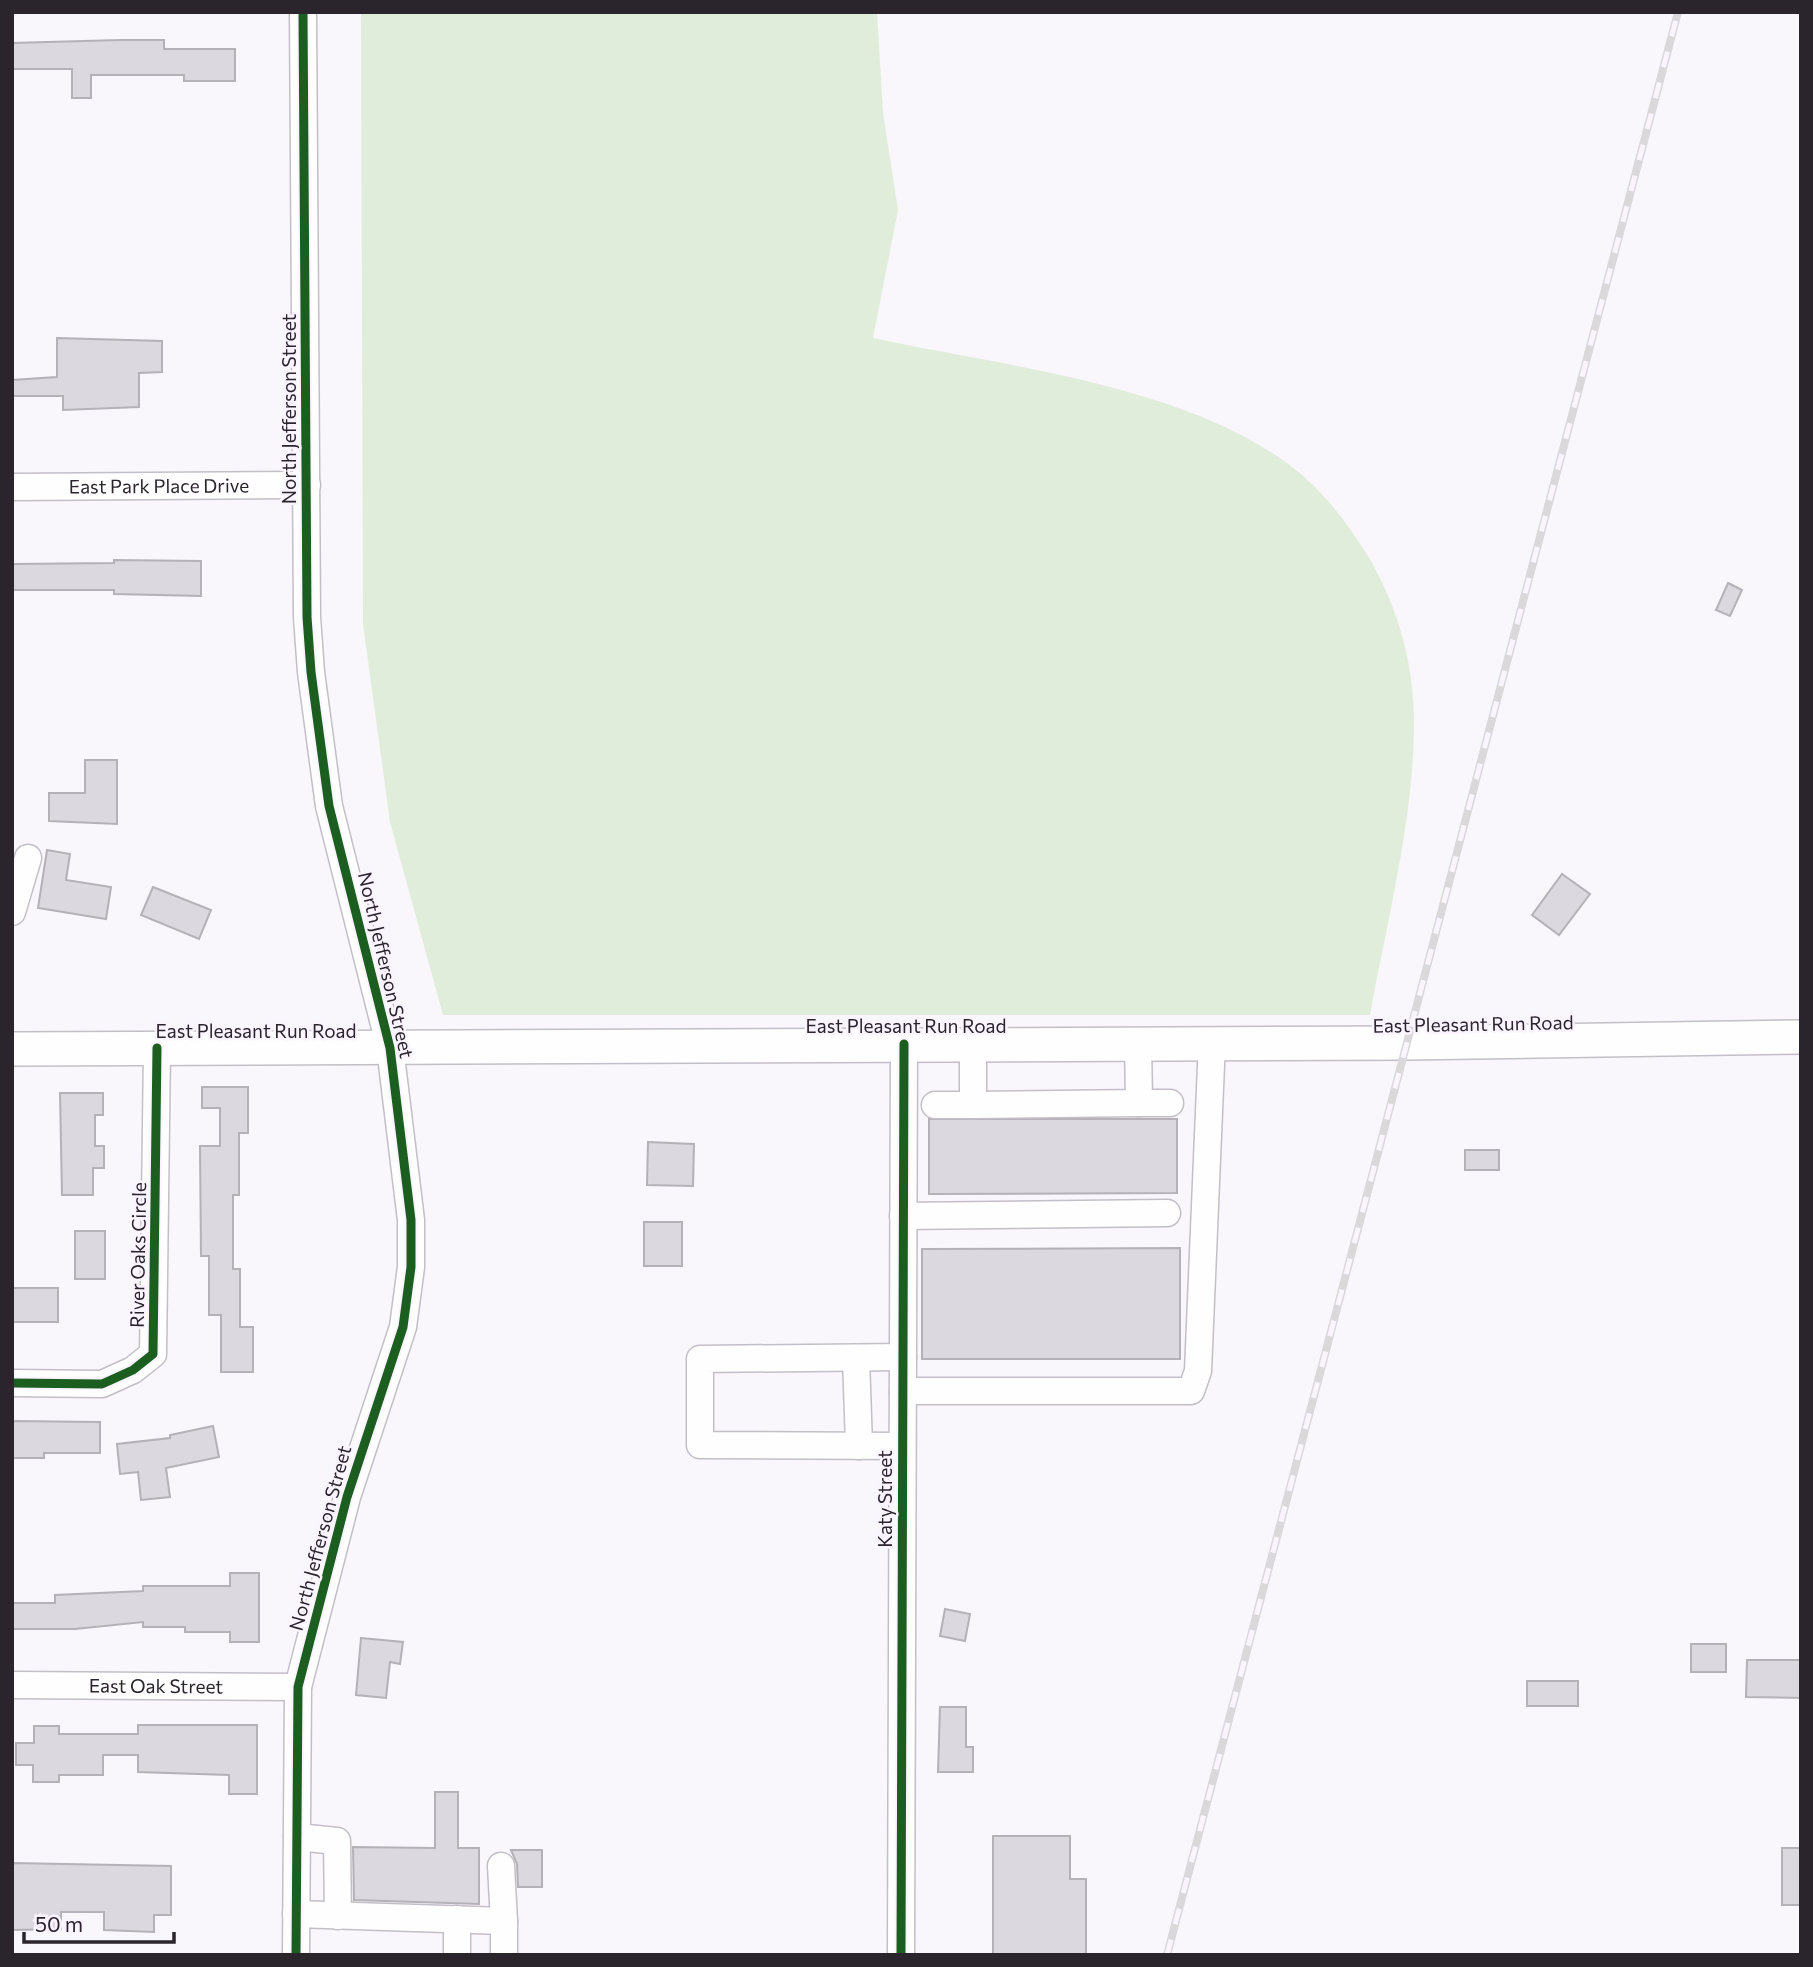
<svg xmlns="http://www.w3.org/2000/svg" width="1813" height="1967" font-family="Commissioner,sans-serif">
  <rect width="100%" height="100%" fill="#f9f6fc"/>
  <path fill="#e0edda" d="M361,12h516l6,101 15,97 -25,128c133,29 322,47 429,137 28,24 50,55 69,86 28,50 43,104 43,162 0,95 -27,198 -44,292h-927l-53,-193 -27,-198z"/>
  <g fill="#dcd8df" stroke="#b4b1b8" stroke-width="2">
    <polygon points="120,40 164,40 164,49 235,49 235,81 184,81 184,75 91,75 91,98 72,98 72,69 12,69 12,43"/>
    <polygon points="57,338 162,341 162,372 139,373 139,407 63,410 63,396 12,396 12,380 57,377"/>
    <polygon points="114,560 201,561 201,596 114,594 114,590 12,590 12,564 114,563"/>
    <polygon points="1728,583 1742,590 1730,616 1716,610"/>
    <polygon points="85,760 117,760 117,824 49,821 49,793 85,793"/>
    <polygon points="47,850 70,854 66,880 111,887 106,919 38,908"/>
    <polygon points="1562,874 1590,894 1559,935 1532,915"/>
    <polygon points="153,887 211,910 199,939 141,915"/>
    <polygon points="202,1087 248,1087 248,1133 239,1133 239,1195 233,1195 233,1269 240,1269 240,1327 253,1327 253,1372 221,1372 221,1315 209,1315 209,1256 201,1256 200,1146 220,1146 220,1108 202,1108"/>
    <polygon points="60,1093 103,1093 103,1115 95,1115 95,1146 104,1146 104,1168 93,1168 93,1195 62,1195"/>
    <polygon points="929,1119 1177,1119 1177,1193 929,1194"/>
    <polygon points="648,1142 694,1144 693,1186 647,1185"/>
    <rect x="1465" y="1150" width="34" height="20"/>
    <rect x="644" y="1222" width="38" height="44"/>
    <rect x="75" y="1231" width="30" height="48"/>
    <polygon points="1180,1248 1180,1359 922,1359 922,1249"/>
    <rect x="12" y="1288" width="46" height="34"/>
    <polygon points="12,1421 100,1422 100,1453 44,1453 44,1458 12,1458"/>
    <polygon points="213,1426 219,1457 166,1468 170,1497 141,1500 138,1472 120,1474 117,1444 170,1438 170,1435"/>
    <polygon points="230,1573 259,1573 259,1642 230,1642 230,1632 185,1632 185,1627 143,1627 143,1622 75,1629 12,1629 12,1603 55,1603 55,1595 143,1591 143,1586 230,1586"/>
    <polygon points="945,1609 970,1614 965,1641 940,1636"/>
    <polygon points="361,1638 403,1642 400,1664 390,1662 386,1698 356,1695"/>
    <rect x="1691" y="1644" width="35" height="28"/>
    <polygon points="1747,1660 1801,1660 1801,1698 1746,1697"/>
    <rect x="1527" y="1681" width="51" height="25"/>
    <polygon points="940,1707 966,1707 966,1747 973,1747 973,1772 938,1772"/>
    <polygon points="138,1725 257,1725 257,1794 229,1794 229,1775 138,1772 138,1755 103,1755 103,1775 59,1775 59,1782 33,1782 33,1765 16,1765 16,1743 34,1743 34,1726 59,1726 59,1734 138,1734"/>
    <polygon points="435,1792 458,1792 458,1848 479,1848 479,1904 354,1900 353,1847 435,1848"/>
    <polygon points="993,1836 1070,1836 1070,1879 1086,1879 1086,1955 993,1955"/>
    <rect x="1782" y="1848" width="19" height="57"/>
    <polygon points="511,1850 542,1850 542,1887 518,1887 517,1864"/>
    <polygon points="12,1863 171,1866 171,1915 154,1915 154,1932 104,1930 104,1912 61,1912 61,1929 12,1930"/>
  </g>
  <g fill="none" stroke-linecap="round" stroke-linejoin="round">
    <defs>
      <g id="minor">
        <path id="s1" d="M12,487l295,-2"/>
        <polyline points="12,912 28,858"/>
        <polyline points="973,1043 973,1105 1139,1103 1138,1042"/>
        <polyline points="1139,1103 1170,1103"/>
        <polyline points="935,1105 973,1105"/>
        <polyline points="903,1216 1167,1213"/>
        <polyline points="856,1358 859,1446"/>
        <polyline points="12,1383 102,1384 133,1370 153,1354 157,1048"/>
        <polyline points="903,1391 1191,1391 1198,1371 1212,1041"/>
        <polyline points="902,1446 700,1445 700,1359 903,1357"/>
        <path id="s2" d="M12,1685l286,2"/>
        <polyline points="297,1837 337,1841 338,1916"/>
        <polyline points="296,1914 504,1921 501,1866"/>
        <polyline points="457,1919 457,1955"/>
        <polyline points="296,1955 298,1687 347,1497 403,1327 411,1267 411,1220 390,1048 329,806 311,672 307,617 303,12"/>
        <polyline points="504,1955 504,1921"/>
        <polyline points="901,1955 904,1044"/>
      </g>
      <polyline id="major" points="12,1049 1407,1043 1801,1037"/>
    </defs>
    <use href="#minor" stroke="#c3bfc6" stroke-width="29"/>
    <use href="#major" stroke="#c3bfc6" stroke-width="36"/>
    <use href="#minor" stroke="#fefeff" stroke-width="26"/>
    <use href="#major" stroke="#fefeff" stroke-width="33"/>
    <defs>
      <polyline id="rail" points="1167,1955 1678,12"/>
    </defs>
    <use href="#rail" stroke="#dad8db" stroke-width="8"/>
    <use href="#rail" stroke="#faf4fe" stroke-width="5" stroke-dasharray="16" stroke-linecap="butt"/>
    <defs>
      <g id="cycleway">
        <polyline points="12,1383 102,1384 133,1370 153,1354 157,1048"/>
        <polyline points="296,1955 298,1687 347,1497 403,1327 411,1267 411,1220 390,1048 329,806 311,672 307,617 303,12"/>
        <polyline points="901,1955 904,1044"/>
      </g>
    </defs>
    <use href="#cycleway" stroke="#faf4fe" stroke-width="13"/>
    <use href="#cycleway" stroke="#1b5e20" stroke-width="9"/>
  </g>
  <g text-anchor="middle" stroke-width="5" stroke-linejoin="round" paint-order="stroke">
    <g font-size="19" fill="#2a252d" stroke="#faf4fe">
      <text transform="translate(289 409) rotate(-90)" y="7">North Jefferson Street</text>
      <text dy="7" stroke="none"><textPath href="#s1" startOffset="147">East Park Place Drive</textPath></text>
      <text transform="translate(386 965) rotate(77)" y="7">North Jefferson Street</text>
      <text transform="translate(1473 1024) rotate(-1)" y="7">East Pleasant Run Road</text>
      <text x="906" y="1033">East Pleasant Run Road</text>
      <text x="256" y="1038">East Pleasant Run Road</text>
      <text transform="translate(138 1255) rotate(-89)" y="7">River Oaks Circle</text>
      <text transform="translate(885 1499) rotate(-90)" y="7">Katy Street</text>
      <text transform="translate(320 1538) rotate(-75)" y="7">North Jefferson Street</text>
      <text dy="7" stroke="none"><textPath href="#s2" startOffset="144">East Oak Street</textPath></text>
    </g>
  </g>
  <rect width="1813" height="1967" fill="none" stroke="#2a252d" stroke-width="28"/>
  <path d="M24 1932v10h150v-10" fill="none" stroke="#2a252d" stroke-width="3.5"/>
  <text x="35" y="1932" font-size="21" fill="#2a252d" stroke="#faf4fe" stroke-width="5" paint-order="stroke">50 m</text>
</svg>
